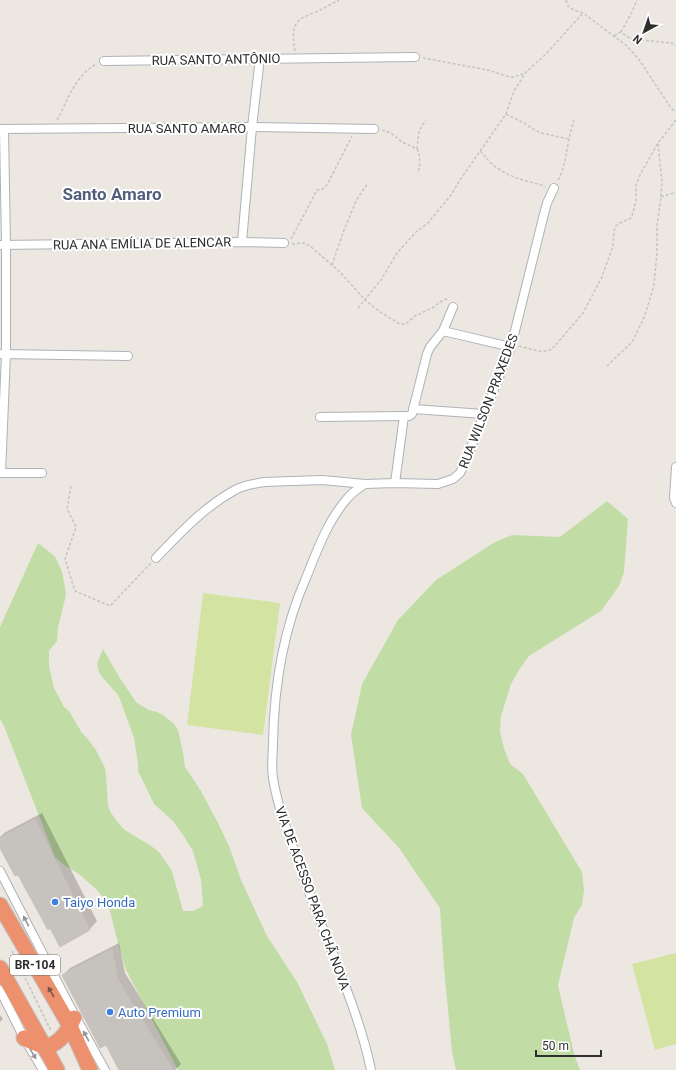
<svg xmlns="http://www.w3.org/2000/svg" width="676" height="1070" font-family="Roboto,sans-serif">
  <rect width="100%" height="100%" fill="#ede7e2"/>
  <g fill="#c1dda5">
    <polygon points="607,501 628,519 624,572 619,586 601,611 529,656 519,670 511,684 501,716 500,732 504,748 510,764 523,774 582,872 584,890 582,905 574,918 558,985 574,1054 580,1070 456,1070 452,1052 444,968 440,908 399,848 362,808 351,735 362,684 398,620 436,580 495,542 512,535 560,537"/>
    <polygon points="38,543 52,554 56,558 62,572 66,593 65,599 58,627 57,641 49,651 49,666 54,688 64,707 69,711 82,733 87,738 96,750 105,768 106,775 108,806 111,813 120,825 125,830 151,846 158,851 162,856 172,871 183,911 193,911 203,906 201,880 193,851 183,835 173,821 154,804 138,771 138,764 134,738 121,702 118,695 103,678 99,672 97,664 103,649 121,680 137,703 149,710 157,712 163,715 174,724 178,730 183,752 185,767 201,791 218,823 229,846 241,880 267,936 297,982 327,1044 335,1070 178,1070 126,970 119,947 110,911 106,901 96,889 88,882 79,874 64,865 55,857 4,726 0,719 0,627"/>
  </g>
  <g fill="#d2e3a2">
    <polygon points="203,593 280,603 263,735 187,725"/>
    <polygon points="676,953 676,1044 655,1050 632,964"/>
  </g>
  <g fill="#0003">
    <polygon points="42,813 97,921 90,929 60,946 50,927 19,874 0,846 0,837 4,833"/>
    <polygon points="119,943 125,973 181,1064 175,1070 120,1070 106,1043 63,975 70,968"/>
    <polygon points="0,1015 3,1019 0,1022"/>
  </g>
  <g fill="#c6c2bd" stroke="#c9c2bb">
    <polygon points="35,819 90,930 60,947 50,928 48,930 18,875 15,876 0,848 0,838"/>
    <polygon points="112,949 118,980 173,1070 119,1070 106,1045 100,1048 62,975"/>
  </g>
  <g fill="none" stroke-linecap="round" stroke-linejoin="round">
    <defs>
      <g id="street">
        <polyline points="104,61 415,57"/>
        <polyline points="0,129 252,127 374,129"/>
        <polyline points="242,242 252,127 260,58"/>
        <polyline points="0,245 242,242 284,243"/>
        <polyline points="443,331 511,347"/>
        <polyline points="0,354 128,356"/>
        <polyline points="413,409 484,414"/>
        <polyline points="320,417 404,416"/>
        <polyline points="676,467 674,498 676,503"/>
        <polyline points="0,473 42,473"/>
        <polyline points="1,473 6,354 6,245 4,129"/>
        <polyline points="395,483 404,416 409,416 412,414 427,354 430,347 443,331 453,307"/>
        <path d="M365,484c-6,4 -14,9 -19,16 -19,22 -29,51 -40,78 -23,52 -32,109 -33,165 0,11 -2,24 0,35 4,26 13,51 22,75 12,35 25,69 39,103 14,37 29,75 37,114"/>
        <path d="M156,558c24,-25 48,-51 79,-68 8,-5 19,-6 29,-8l58,-2 43,4 30,-1 43,1 15,-5 7,-6 3,-6 48,-120 33,-133 3,-11 7,-15"/>
        <polyline points="0,871 75,1016 105,1070"/>
        <polyline points="0,990 24,1038 43,1070"/>
      </g>
      <g id="highway">
        <polyline points="0,905 70,1026 90,1070"/>
        <polyline points="0,968 44,1046 57,1070"/>
        <path d="M24,1038c5,2 16,8 21,8 14,0 24,-17 29,-28"/>
      </g>
    </defs>
    <use href="#street" stroke="#aeb2b8" stroke-width="10"/>
    <use href="#highway" stroke="#c4c4c4" stroke-width="17"/>
    <g stroke="#c4c4c4" stroke-width="1.5" stroke-dasharray="3 2" stroke-linecap="butt">
      <polyline points="566,0 568,6 574,10 583,13 627,46 640,61 671,108 676,112"/>
      <polyline points="621,32 632,12 637,0"/>
      <polyline points="615,36 617,33 621,32 631,39 672,43 676,46"/>
      <path d="M295,51c-1,-8 -3,-17 0,-25 4,-10 19,-12 27,-17 6,-3 11,-6 17,-9"/>
      <polyline points="423,58 488,70 510,77 514,77 525,73"/>
      <polyline points="506,114 524,123 533,129 541,133 569,139"/>
      <path d="M57,120c11,-20 18,-45 40,-56"/>
      <path d="M382,130l9,3 11,9 15,7c4,9 3,15 1,24"/>
      <polyline points="417,149 419,131 426,120"/>
      <path d="M480,151c4,4 7,8 11,12 15,14 35,18 54,23"/>
      <path d="M558,180c7,-13 8,-26 11,-41 1,-6 3,-12 5,-19"/>
      <polyline points="661,197 676,192"/>
      <polyline points="291,239 316,192 317,190 323,189 327,185 352,136"/>
      <polyline points="292,244 304,243 310,246 340,272 365,300 380,312 400,324 404,324 407,323 415,316 434,307 440,302 446,299 448,300"/>
      <polyline points="332,265 344,230 357,199 368,183"/>
      <polyline points="358,308 381,280 397,253 416,232 428,223 451,195 460,180 506,114 514,91 526,72 545,55 583,13"/>
      <polyline points="519,346 538,351 547,351 552,349 565,334 583,313 601,279 613,246 614,231 616,226 620,223 631,218 632,216 636,201 636,185 641,173 658,143 676,120"/>
      <polyline points="607,366 632,342 644,318 654,285 657,252 657,225 661,197 662,181 658,143"/>
      <polyline points="71,486 67,509 76,527 65,559 75,591 110,606 151,563"/>
      <polyline points="12,951 51,1031"/>
    </g>
    <use href="#street" stroke="#fff" stroke-width="8"/>
    <use href="#highway" stroke="#ed906d" stroke-width="15"/>
  </g>
  <defs><path id="oneway-solid" d="M-6-.8H1V-3.2L6.5 0L1 3.2V.8H-6Z"/></defs>
  <g fill="#969696">
    <use href="#oneway-solid" transform="translate(26 921) rotate(-117)"/>
    <use href="#oneway-solid" transform="translate(86 1036) rotate(-119)"/>
    <use href="#oneway-solid" transform="translate(33 1054) rotate(59)"/>
  </g>
  <use fill="#7a5547" href="#oneway-solid" transform="translate(51 992) rotate(-120)"/>
  <g fill="#3f7fe0" stroke="#fff" stroke-width="1.5">
    <circle cx="55" cy="902" r="4"/>
    <circle cx="110" cy="1012" r="4"/>
  </g>
  <g text-anchor="middle" stroke-width="4" stroke-linejoin="round" paint-order="stroke">
    <rect fill="#fff" stroke="#6d6d6d" stroke-width="1" x="10" y="955" width="50" height="20" rx="3"/>
    <g font-size="12" font-weight="bold" fill="#2e2e2e">
      <text x="35" y="969">BR-104</text>
    </g>
    <g font-size="13" fill="#2e2e2e" stroke="#fff">
      <text transform="translate(216 59) rotate(-1)" y="5">RUA SANTO ANTÔNIO</text>
      <text x="187" y="133">RUA SANTO AMARO</text>
      <text transform="translate(142 243) rotate(-1)" y="5">RUA ANA EMÍLIA DE ALENCAR</text>
      <text transform="translate(488 401) rotate(-69)" y="5">RUA WILSON PRAXEDES</text>
      <text transform="translate(313 898) rotate(70)" y="5">VIA DE ACESSO PARA CHÃ NOVA</text>
    </g>
    <g font-size="13" fill="#366cbe" stroke="#fff" text-anchor="start">
      <text x="63" y="907">Taiyo Honda</text>
      <text x="118" y="1017">Auto Premium</text>
    </g>
    <g font-size="17" font-weight="bold" fill="#525f7a" stroke="#fff">
      <text x="112" y="200">Santo Amaro</text>
    </g>
  </g>
  <g transform="translate(644 32) rotate(220)" stroke="#ffffff" stroke-width="3" paint-order="stroke">
  <path d="M0-3L7 15L0 10L-7 15Z" fill="#2e2e2e"/>
  <text y="-6" font-size="11" font-weight="bold" text-anchor="middle" fill="#2e2e2e">N</text>
  </g>
  <path d="M536 1050v6h65v-6" fill="none" stroke="#2e2e2e" stroke-width="2"/>
  <text x="542" y="1050" font-size="12" fill="#2e2e2e" stroke="#ffffff" stroke-width="3" paint-order="stroke">50 m</text>
</svg>
